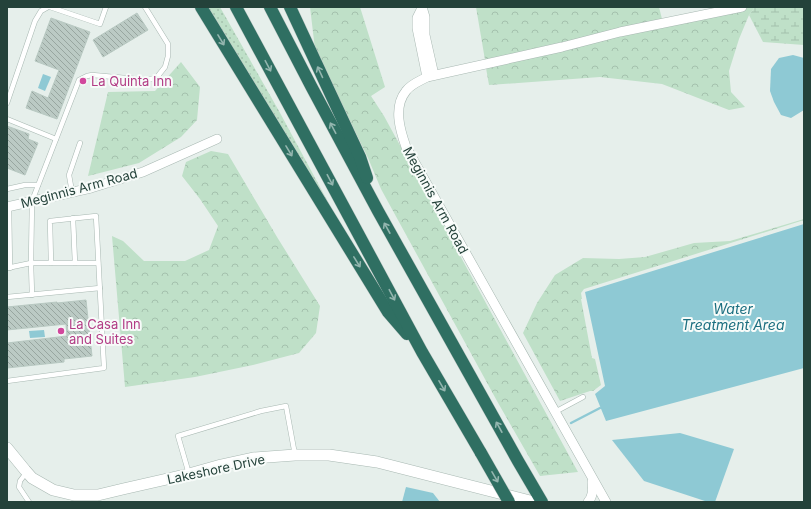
<svg xmlns="http://www.w3.org/2000/svg" width="811" height="509" font-family="Inter,sans-serif">
  <defs>
    <pattern id="grass-dots" width="8" height="8" patternUnits="userSpaceOnUse"><rect width="8" height="8" fill="#bfe0c8"/><path d="M2 2h.1M6 6h.1" fill="none" stroke="#a4c1ad" stroke-width="1.8" stroke-linecap="round"/></pattern>
    <pattern id="forest-crowns" width="20" height="18" patternUnits="userSpaceOnUse"><rect width="20" height="18" fill="#bfe0c8"/><path d="M2 6a3 3 0 1 1 6 0M12 15a3 3 0 1 1 6 0" fill="none" stroke="#a4c1ad"/></pattern>
    <pattern id="wetland-marsh" width="20" height="14" patternUnits="userSpaceOnUse"><rect width="20" height="14" fill="#bfe0c8"/><path d="M1 5h8M5 5V1M11 12h8M15 12V8" fill="none" stroke="#a4c1ad"/></pattern>
    <pattern id="building-back-hatch" width="6" height="6" patternUnits="userSpaceOnUse"><rect width="6" height="6" fill="#bbcac4"/><path d="M-1 5l2 2M0 0l6 6M5-1l2 2" fill="none" stroke="#98a6a0"/></pattern>
  </defs>
  <rect width="100%" height="100%" fill="#e6efeb"/>
  <polygon fill="url(#grass-dots)" points="205,7 220,7 279,111 334,213"/>
  <g fill="url(#forest-crowns)">
    <polygon points="310,7 360,7 385,87 371,96 384,116 578,472 540,476 497,401 381,189 368,158 315,49"/>
    <polygon points="476,7 659,7 662,19 485,60"/>
    <polygon points="730,7 755,7 749,15 739,39 729,71 731,92 745,107 729,110 662,84 600,77 489,85 486,68"/>
    <polygon points="181,62 200,87 197,120 181,137 139,163 88,176 108,92 155,91"/>
    <polygon points="211,151 228,154 277,237 320,306 316,333 299,353 253,365 195,377 125,387 112,236 123,241 144,261 185,261 209,250 218,226 200,199 182,176 186,162"/>
    <polygon points="804,219 804,220 584,289 581,293 582,299 581,299 592,358 595,359 601,385 593,391 590,391 560,401 523,333 537,303 555,275 583,258 619,259 645,257 694,243 730,241"/>
  </g>
  <polygon fill="url(#wetland-marsh)" points="755,7 804,7 804,45 763,42 749,15"/>
  <g fill="#8ec9d4">
    <polygon points="793,55 804,58 804,110 791,118 781,115 774,102 770,91 771,69 779,58"/>
    <polygon points="43,74 51,77 45,91 38,88"/>
    <polygon points="804,224 804,368 606,421 595,394 605,386 585,292"/>
    <polygon points="44,330 45,337 30,338 29,331"/>
    <polygon points="680,433 734,449 715,502 708,502 644,481 612,440"/>
    <polygon points="406,487 433,493 440,502 402,502"/>
  </g>
  <g fill="none" stroke-linecap="round" stroke-linejoin="round">
    <polyline stroke="#8ec9d4" stroke-width="2.5" points="571,423 600,408"/>
  </g>
  <g fill="url(#building-back-hatch)" stroke="#b8c9c2">
    <polygon points="137,13 148,30 103,57 93,40"/>
    <polygon points="51,18 90,32 57,119 26,108 32,91 48,98 59,70 35,61"/>
    <polygon points="7,126 29,134 28,139 38,143 25,175 7,168"/>
    <polygon points="86,300 92,356 64,359 64,362 7,368 7,343 67,336 66,324 7,330 7,307 57,302 57,303"/>
  </g>
  <g fill="none" stroke-linecap="round" stroke-linejoin="round">
    <defs>
      <g id="service">
        <polyline points="50,7 100,24 106,7"/>
        <polyline points="7,103 35,21 41,11 48,7"/>
        <polyline points="7,119 56,139"/>
        <polyline points="7,189 25,185 38,185"/>
        <polyline points="72,192 69,175 80,143"/>
        <polyline points="9,207 10,268"/>
        <polyline points="73,218 75,263"/>
        <polyline points="7,268 31,263 98,263"/>
        <polyline points="32,295 31,263 32,201 79,80 87,76 92,75 148,80 157,77 165,67 168,56 168,44 145,7"/>
        <polyline points="7,297 100,288"/>
        <polyline points="7,381 104,368 96,216 50,221 51,263"/>
        <polyline points="555,412 583,397"/>
        <polyline points="26,473 20,481 19,487 29,502"/>
        <polyline points="189,474 178,436 261,411 286,406 295,455"/>
      </g>
      <g id="minor">
        <polyline points="422,7 425,17 425,35 434,75"/>
        <polyline points="422,8 417,18 417,28 427,77"/>
        <polyline points="7,207 91,188 143,172 217,139"/>
        <path d="M588,502c5,-6 5,-12 4,-20"/>
        <path d="M606,502l-200,-355c-6,-17 -13,-40 0,-56 5,-7 14,-10 21,-14l135,-30 58,-15 122,-25"/>
      </g>
      <polyline id="tertiary" points="7,448 25,470 32,478 53,490 74,495 98,495 123,489 189,474 221,465 253,458 295,455 329,455 377,462 534,502"/>
      <g id="motorway">
        <polyline points="201,7 388,312 407,334"/>
        <polyline points="236,7 422,352 481,453"/>
        <polyline points="270,7 311,86 378,211 518,461 542,502"/>
        <polyline points="290,7 360,157 367,178"/>
      </g>
    </defs>
    <use href="#service" stroke="#a8b8b2" stroke-width="5.5"/>
    <use href="#minor" stroke="#a8b8b2" stroke-width="10"/>
    <use href="#tertiary" stroke="#a8b8b2" stroke-width="12"/>
    <use href="#motorway" stroke="#c2cac8" stroke-width="13"/>
    <use href="#service" stroke="#fff" stroke-width="4.5"/>
    <use href="#minor" stroke="#fff" stroke-width="9"/>
    <use href="#tertiary" stroke="#fff" stroke-width="11"/>
    <use href="#motorway" stroke="#2f6f62" stroke-width="12"/>
    <defs>
      <polyline id="motorway-bridge" points="481,453 509,502"/>
    </defs>
    <use href="#motorway-bridge" stroke="#c2cac8" stroke-width="13" stroke-linecap="butt"/>
    <use href="#motorway-bridge" stroke="#2f6f62" stroke-width="12"/>
  </g>
  <defs><path id="oneway-shaft" d="M-6 0H5M1.5-3L5.5 0L1.5 3" fill="none" stroke-width="1.6" stroke-linecap="round" stroke-linejoin="round"/></defs>
  <g stroke="#93b5ae">
    <use href="#oneway-shaft" transform="translate(221 40) rotate(59)"/>
    <use href="#oneway-shaft" transform="translate(268 66) rotate(62)"/>
    <use href="#oneway-shaft" transform="translate(320 72) rotate(-115)"/>
    <use href="#oneway-shaft" transform="translate(333 128) rotate(-118)"/>
    <use href="#oneway-shaft" transform="translate(289 151) rotate(59)"/>
    <use href="#oneway-shaft" transform="translate(330 180) rotate(62)"/>
    <use href="#oneway-shaft" transform="translate(387 228) rotate(-119)"/>
    <use href="#oneway-shaft" transform="translate(357 262) rotate(58)"/>
    <use href="#oneway-shaft" transform="translate(392 295) rotate(62)"/>
    <use href="#oneway-shaft" transform="translate(442 386) rotate(60)"/>
    <use href="#oneway-shaft" transform="translate(499 427) rotate(-119)"/>
    <use href="#oneway-shaft" transform="translate(495 477) rotate(60)"/>
  </g>
  <g fill="#d1479c" stroke="#f7fbf9" stroke-width="1.5">
    <circle cx="83" cy="81" r="4"/>
    <circle cx="61" cy="331" r="4"/>
  </g>
  <g text-anchor="middle" stroke-width="4" stroke-linejoin="round" paint-order="stroke">
    <g font-size="13" fill="#b23c85" stroke="#f7fbf9" text-anchor="start">
      <text x="91" y="86">La Quinta Inn</text>
      <text x="69" y="329">La Casa Inn<tspan x="69" dy="15">and Suites</tspan></text>
    </g>
    <g font-size="13" fill="#24423a" stroke="#f7fbf9">
      <text transform="translate(79 188) rotate(-15)" y="5">Meginnis Arm Road</text>
      <text transform="translate(436 200) rotate(61)" y="5">Meginnis Arm Road</text>
      <text transform="translate(216 469) rotate(-12)" y="5">Lakeshore Drive</text>
    </g>
    <g font-size="14" font-style="italic" fill="#1c6f80" stroke="#f7fbf9">
      <text x="733" y="314">Water<tspan x="733" dy="16">Treatment Area</tspan></text>
    </g>
  </g>
  <rect width="811" height="509" fill="none" stroke="#24423a" stroke-width="16"/>
</svg>
